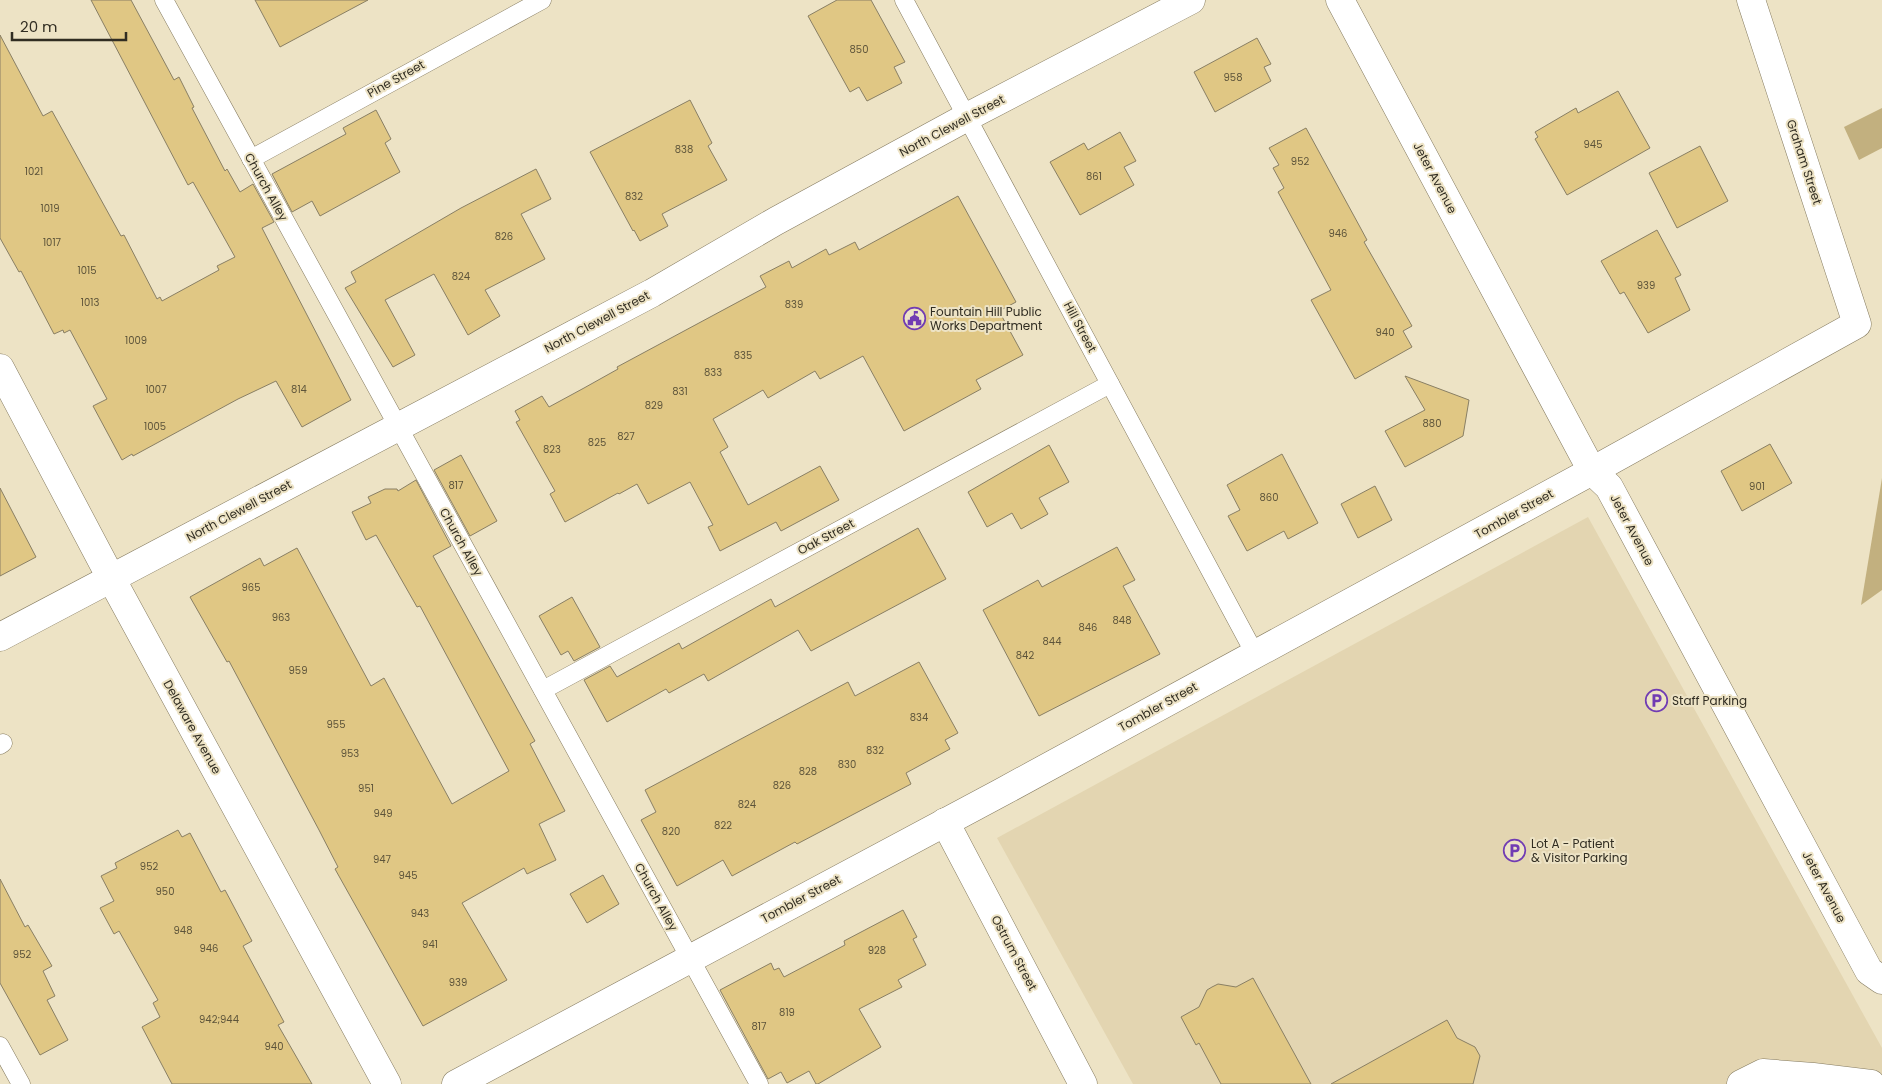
<svg xmlns="http://www.w3.org/2000/svg" width="1882" height="1084" font-family="Poppins,sans-serif">
  <rect width="100%" height="100%" fill="#ede3c5"/>
  <polygon fill="#e3d5b1" points="1588,517 1882,1048 1882,1084 1133,1084 997,838"/>
  <g fill="#c2b07f">
    <polygon points="1882,108 1882,148 1859,160 1844,127"/>
    <polygon points="1882,478 1882,590 1861,605"/>
  </g>
  <g fill="#e0c784" stroke="#897f64">
    <polygon points="91,0 131,0 174,80 179,77 194,107 192,108 225,171 227,169 240,192 253,184 274,222 262,228 351,400 302,427 276,381 238,399 133,456 132,454 122,460 93,406 107,399 70,330 64,333 63,330 54,334 21,271 19,272 0,238 0,35 43,116 52,111 121,236 124,235 157,299 160,297 162,301 219,270 217,266 235,257 193,182 188,185"/>
    <polygon points="255,0 368,0 280,47"/>
    <polygon points="837,0 871,0 905,62 894,67 902,83 867,101 859,87 850,92 808,16"/>
    <polygon points="1257,38 1271,64 1264,67 1271,81 1215,112 1194,72"/>
    <polygon points="1618,91 1650,148 1567,195 1535,139 1538,137 1535,132 1576,108 1578,113"/>
    <polygon points="690,100 712,143 708,146 727,180 662,214 668,226 640,241 634,230 633,231 590,152"/>
    <polygon points="376,110 391,139 385,143 400,172 320,216 312,201 292,212 272,174 346,134 343,128"/>
    <polygon points="1306,128 1360,227 1367,240 1364,242 1412,326 1403,331 1412,347 1355,379 1311,300 1331,290 1278,192 1284,188 1273,168 1279,165 1269,148"/>
    <polygon points="1120,132 1136,161 1124,167 1134,185 1080,215 1050,162 1084,143 1088,150"/>
    <polygon points="1700,146 1728,201 1677,228 1649,173"/>
    <polygon points="536,169 551,199 521,214 545,259 485,290 500,316 468,335 434,274 385,300 415,355 393,367 345,288 356,282 351,272 461,208"/>
    <polygon points="958,196 1016,302 999,311 1023,355 976,380 981,389 904,431 863,356 820,379 815,371 768,398 763,390 713,419 728,447 720,452 748,505 820,466 839,500 781,531 776,522 720,551 708,527 713,525 690,482 648,504 637,484 619,494 618,493 565,522 550,494 555,491 516,422 520,420 515,411 542,396 549,407 584,388 618,369 617,367 766,287 760,276 789,261 792,268 826,249 829,255 855,242 859,250"/>
    <polygon points="1657,230 1681,275 1675,278 1690,310 1648,333 1624,292 1620,294 1601,261"/>
    <polygon points="1405,376 1469,400 1463,436 1405,467 1385,431 1425,410"/>
    <polygon points="1770,444 1792,483 1742,511 1721,471"/>
    <polygon points="1049,445 1069,482 1039,498 1048,514 1021,529 1012,513 987,527 968,492"/>
    <polygon points="1282,454 1318,523 1288,539 1284,531 1247,551 1228,516 1240,510 1227,485"/>
    <polygon points="461,455 497,521 470,536 434,470"/>
    <polygon points="416,480 451,546 433,556 535,741 530,744 565,811 539,824 556,860 527,874 524,868 462,903 507,980 423,1026 335,869 338,867 319,830 229,661 227,662 190,597 260,558 264,566 297,548 371,686 384,678 452,804 509,771 420,606 417,607 376,535 366,540 352,512 371,503 368,497 385,489 397,489 398,491"/>
    <polygon points="1375,486 1392,520 1358,538 1341,504"/>
    <polygon points="0,488 36,557 0,576"/>
    <polygon points="918,528 946,579 811,651 798,630 708,681 704,674 669,693 666,689 607,722 584,680 610,666 617,677 679,643 682,649 771,599 775,607"/>
    <polygon points="1117,547 1135,580 1123,586 1160,654 1039,716 983,610 1038,580 1042,587"/>
    <polygon points="572,597 600,647 574,661 568,651 561,655 539,616"/>
    <polygon points="919,662 958,733 945,740 950,749 906,773 911,784 797,844 795,842 732,876 723,860 677,886 641,820 656,812 645,790 848,682 855,696"/>
    <polygon points="178,830 182,837 190,833 221,892 225,890 252,941 243,946 284,1022 278,1025 312,1084 172,1084 142,1027 160,1017 153,1003 158,1000 119,931 114,934 100,908 114,901 101,876 117,868 115,863"/>
    <polygon points="603,875 619,904 587,923 570,894"/>
    <polygon points="0,879 25,927 28,925 52,966 43,971 55,996 47,1000 68,1040 40,1055 0,983"/>
    <polygon points="903,910 917,937 913,939 926,965 898,980 902,987 859,1009 881,1047 818,1084 816,1084 809,1071 787,1083 781,1072 768,1079 720,990 771,963 774,970 779,968 784,977 845,945 844,941"/>
    <polygon points="1253,978 1311,1084 1221,1084 1199,1043 1196,1045 1181,1017 1199,1007 1207,990 1212,987 1218,984 1236,987"/>
    <polygon points="1447,1020 1457,1038 1475,1047 1480,1056 1473,1084 1331,1084"/>
  </g>
  <g fill="none" stroke-linecap="round" stroke-linejoin="round">
    <defs>
      <g id="service">
        <polyline points="164,0 759,1084"/>
        <polyline points="904,0 1255,654"/>
        <polyline points="251,159 542,0"/>
        <polyline points="543,690 1110,384"/>
        <polyline points="0,745 3,743"/>
        <polyline points="0,1046 21,1084"/>
      </g>
      <g id="minor">
        <polyline points="1340,0 1592,471 1609,487 1869,971 1882,980"/>
        <polyline points="0,637 652,293 776,221 967,117 1191,0"/>
        <polyline points="945,822 1083,1084"/>
        <polyline points="456,1084 1002,792 1592,471 1857,324 1751,0"/>
        <polyline points="1741,1084 1763,1073 1813,1077 1871,1084"/>
      </g>
      <polyline id="secondary" points="0,368 111,578 387,1084"/>
    </defs>
    <use href="#service" stroke="#857b60" stroke-width="19"/>
    <use href="#minor" stroke="#857b60" stroke-width="29"/>
    <use href="#secondary" stroke="#857b60" stroke-width="29"/>
    <use href="#service" stroke="#fff" stroke-width="18"/>
    <use href="#minor" stroke="#fff" stroke-width="28"/>
    <use href="#secondary" stroke="#fff" stroke-width="28"/>
  </g>
  <defs>
    <symbol id="civic-ring" viewBox="-11 -11 22 22"><circle r="9.5" fill="#ede3c5" stroke="#713cb3" stroke-width="1.5"/><path d="M-.6-6.5H3V-4.5H.6V-3L4-1V1h2V6H-6V1h2V-1L-.6-3ZM-1.2 2.5V6h2.4V2.5Z" fill="#713cb3"/></symbol>
    <symbol id="parking-ring" viewBox="-11 -11 22 22"><circle r="9.5" fill="#ede3c5" stroke="#713cb3" stroke-width="1.5"/><path d="M-3.5-5.5H1a3.5 3.5 0 0 1 0 7H-1V5.5H-3.5ZM-1-3.4V-.6H.8a1.4 1.4 0 0 0 0-2.8Z" fill="#713cb3"/></symbol>
  </defs>
  <g fill-rule="evenodd">
    <use href="#civic-ring" x="902" y="306" width="25" height="25"/>
    <use href="#parking-ring" x="1644" y="688" width="25" height="25"/>
    <use href="#parking-ring" x="1502" y="838" width="25" height="25"/>
  </g>
  <g text-anchor="middle" stroke-width="4" stroke-linejoin="round" paint-order="stroke">
    <g font-size="10" fill="#5d543a">
      <text x="859" y="53">850</text>
      <text x="1233" y="81">958</text>
      <text x="1593" y="148">945</text>
      <text x="684" y="153">838</text>
      <text x="1300" y="165">952</text>
      <text x="34" y="175">1021</text>
      <text x="1094" y="180">861</text>
      <text x="634" y="200">832</text>
      <text x="50" y="212">1019</text>
      <text x="1338" y="237">946</text>
      <text x="504" y="240">826</text>
      <text x="52" y="246">1017</text>
      <text x="87" y="274">1015</text>
      <text x="461" y="280">824</text>
      <text x="1646" y="289">939</text>
      <text x="90" y="306">1013</text>
      <text x="794" y="308">839</text>
      <text x="1385" y="336">940</text>
      <text x="136" y="344">1009</text>
      <text x="743" y="359">835</text>
      <text x="713" y="376">833</text>
      <text x="156" y="393">1007</text>
      <text x="299" y="393">814</text>
      <text x="680" y="395">831</text>
      <text x="654" y="409">829</text>
      <text x="1432" y="427">880</text>
      <text x="155" y="430">1005</text>
      <text x="626" y="440">827</text>
      <text x="597" y="446">825</text>
      <text x="552" y="453">823</text>
      <text x="456" y="489">817</text>
      <text x="1757" y="490">901</text>
      <text x="1269" y="501">860</text>
      <text x="251" y="591">965</text>
      <text x="281" y="621">963</text>
      <text x="1122" y="624">848</text>
      <text x="1088" y="631">846</text>
      <text x="1052" y="645">844</text>
      <text x="1025" y="659">842</text>
      <text x="298" y="674">959</text>
      <text x="919" y="721">834</text>
      <text x="336" y="728">955</text>
      <text x="875" y="754">832</text>
      <text x="350" y="757">953</text>
      <text x="847" y="768">830</text>
      <text x="808" y="775">828</text>
      <text x="782" y="789">826</text>
      <text x="366" y="792">951</text>
      <text x="747" y="808">824</text>
      <text x="383" y="817">949</text>
      <text x="723" y="829">822</text>
      <text x="671" y="835">820</text>
      <text x="382" y="863">947</text>
      <text x="149" y="870">952</text>
      <text x="408" y="879">945</text>
      <text x="165" y="895">950</text>
      <text x="420" y="917">943</text>
      <text x="183" y="934">948</text>
      <text x="430" y="948">941</text>
      <text x="209" y="952">946</text>
      <text x="877" y="954">928</text>
      <text x="22" y="958">952</text>
      <text x="458" y="986">939</text>
      <text x="787" y="1016">819</text>
      <text x="219" y="1023">942;944</text>
      <text x="759" y="1030">817</text>
      <text x="274" y="1050">940</text>
    </g>
    <g font-size="12" fill="#312d22" stroke="#ede3c5">
      <text transform="translate(396 79) rotate(-29)" y="4">Pine Street</text>
      <text transform="translate(952 126) rotate(-28)" y="4">North Clewell Street</text>
      <text transform="translate(1804 162) rotate(72)" y="4">Graham Street</text>
      <text transform="translate(1435 178) rotate(62)" y="4">Jeter Avenue</text>
      <text transform="translate(266 187) rotate(61)" y="4">Church Alley</text>
      <text transform="translate(597 322) rotate(-28)" y="4">North Clewell Street</text>
      <text transform="translate(1080 327) rotate(62)" y="4">Hill Street</text>
      <text transform="translate(239 511) rotate(-28)" y="4">North Clewell Street</text>
      <text transform="translate(1514 514) rotate(-29)" y="4">Tombler Street</text>
      <text transform="translate(1632 530) rotate(62)" y="4">Jeter Avenue</text>
      <text transform="translate(826 537) rotate(-28)" y="4">Oak Street</text>
      <text transform="translate(461 542) rotate(61)" y="4">Church Alley</text>
      <text transform="translate(1158 707) rotate(-29)" y="4">Tombler Street</text>
      <text transform="translate(192 727) rotate(61)" y="4">Delaware Avenue</text>
      <text transform="translate(1824 887) rotate(62)" y="4">Jeter Avenue</text>
      <text transform="translate(656 897) rotate(61)" y="4">Church Alley</text>
      <text transform="translate(801 899) rotate(-28)" y="4">Tombler Street</text>
      <text transform="translate(1014 953) rotate(62)" y="4">Ostrum Street</text>
    </g>
    <g font-size="12" fill="#312d22" stroke="#ede3c5" text-anchor="start">
      <text x="930" y="316">Fountain Hill Public<tspan x="930" dy="14">Works Department</tspan></text>
      <text x="1672" y="705">Staff Parking</text>
      <text x="1531" y="848">Lot A - Patient<tspan x="1531" dy="14">&amp; Visitor Parking</tspan></text>
    </g>
  </g>
  <path d="M12 32v8h114v-8" fill="none" stroke="#312d22" stroke-width="2.5"/>
  <text x="20" y="32" font-size="15" fill="#312d22" stroke="#ede3c5" stroke-width="4" paint-order="stroke">20 m</text>
</svg>
